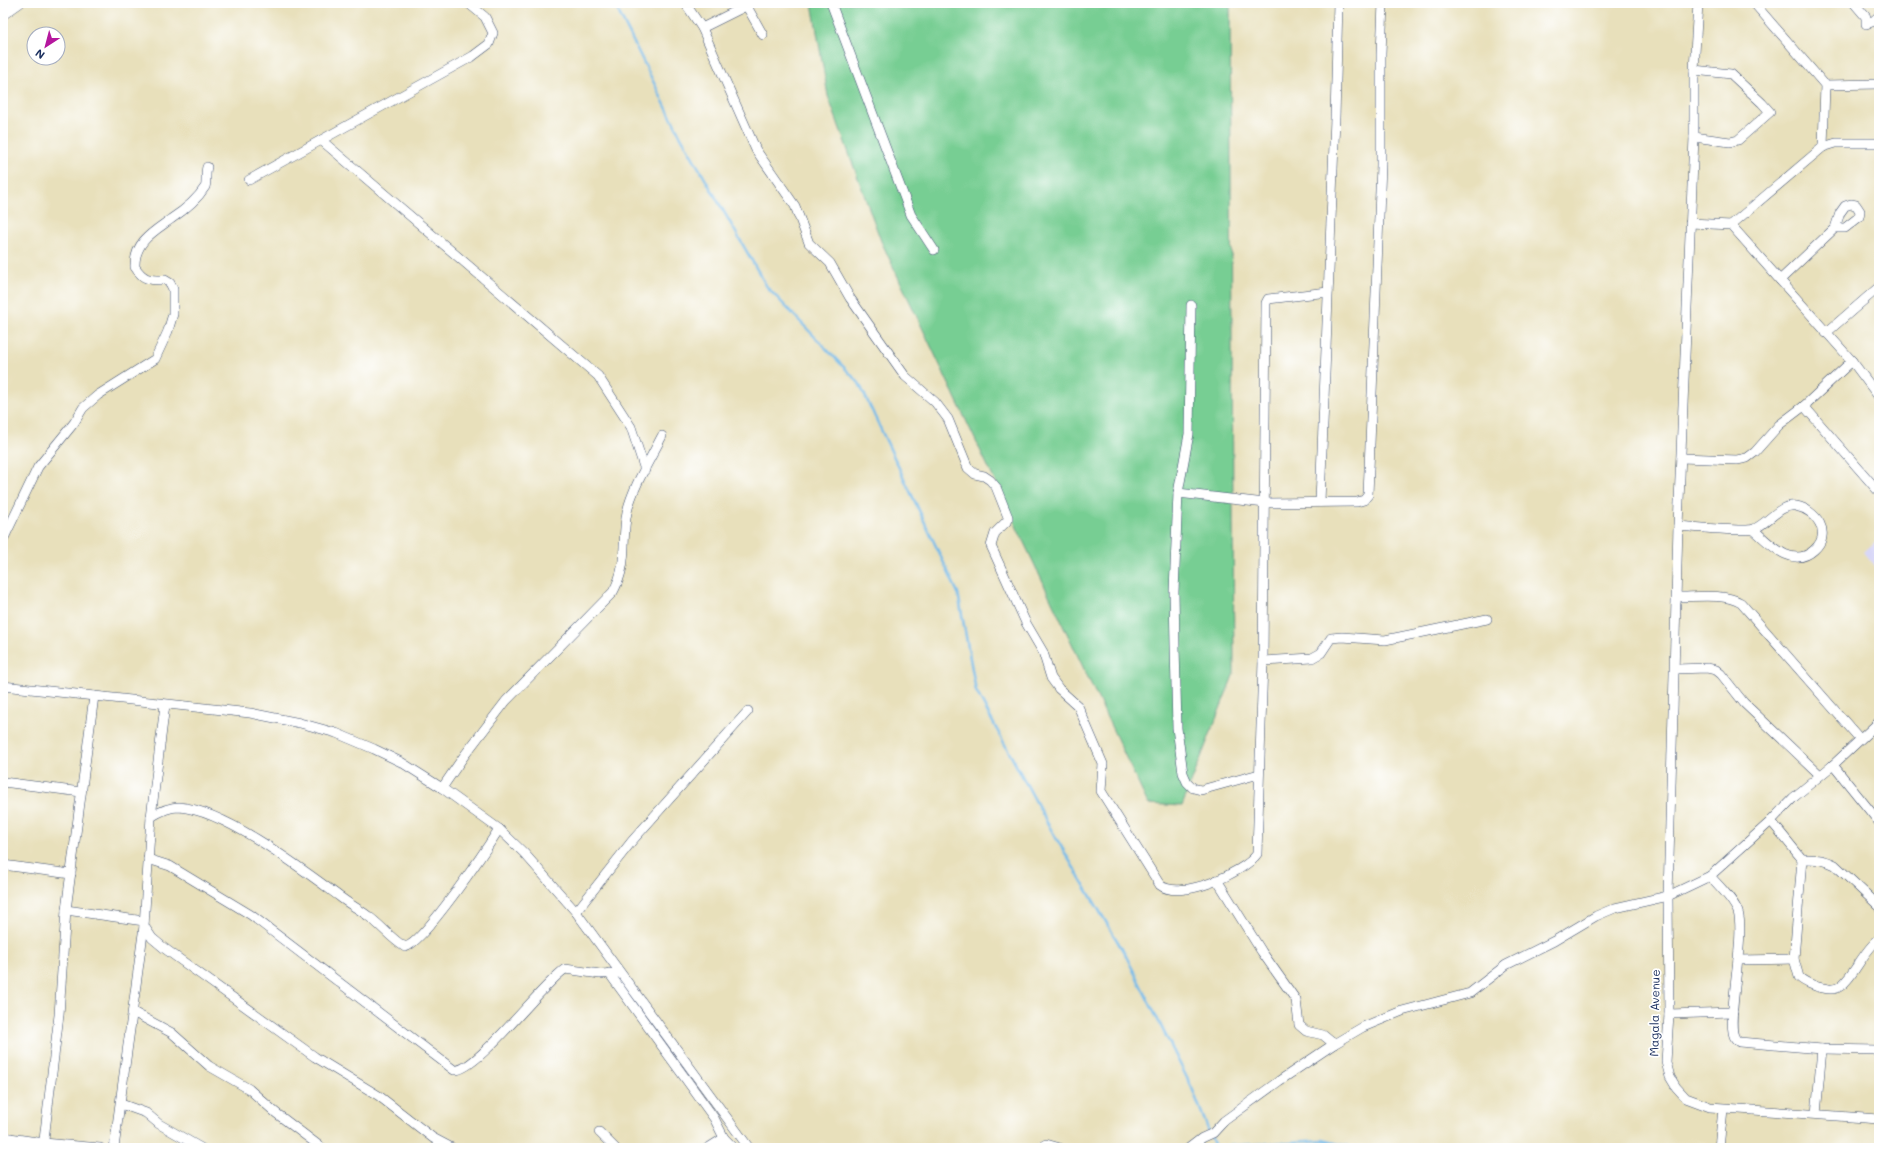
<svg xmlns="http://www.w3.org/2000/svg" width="1882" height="1151" font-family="Mali,sans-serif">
  <rect width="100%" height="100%" fill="#fff"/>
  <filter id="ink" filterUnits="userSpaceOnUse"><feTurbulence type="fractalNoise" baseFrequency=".025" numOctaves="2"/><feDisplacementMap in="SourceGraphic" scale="8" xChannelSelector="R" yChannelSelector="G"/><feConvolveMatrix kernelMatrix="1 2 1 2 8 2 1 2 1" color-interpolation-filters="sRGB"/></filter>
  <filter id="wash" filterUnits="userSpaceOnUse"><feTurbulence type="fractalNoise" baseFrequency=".012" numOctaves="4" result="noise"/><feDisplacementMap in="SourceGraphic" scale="16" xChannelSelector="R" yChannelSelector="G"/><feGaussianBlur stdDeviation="0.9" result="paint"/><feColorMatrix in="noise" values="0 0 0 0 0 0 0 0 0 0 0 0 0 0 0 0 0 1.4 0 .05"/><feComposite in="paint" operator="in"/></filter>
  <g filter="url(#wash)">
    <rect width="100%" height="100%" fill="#e8e0bb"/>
    <polygon fill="#d8d7f8" points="1879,538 1879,571 1864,552"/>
    <polygon fill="#77ce93" stroke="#497e78" points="812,3 1230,3 1234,673 1182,806 1148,804 881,241 828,96"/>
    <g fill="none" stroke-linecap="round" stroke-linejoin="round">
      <polyline stroke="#74bbeb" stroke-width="2.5" points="614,3 680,135 767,287 859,383 958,593 976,691 1049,826 1125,954 1192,1088 1215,1147 1323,1140 1354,1148"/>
    </g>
  </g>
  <g filter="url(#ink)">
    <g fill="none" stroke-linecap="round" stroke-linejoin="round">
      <defs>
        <g id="minor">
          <path d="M685,3l17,25 54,122 39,56 14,37 21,20 20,35 55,78 30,26 13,17 20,49 7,6 9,2 6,4 6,7 12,30v3l-13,13 -4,13 35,77 17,29 8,26 8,11 19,17 25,58 -2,27 59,94c20,16 84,-12 97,-31l6,-193 3,-358 2,-4 60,-7"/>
          <polyline points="745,3 763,35"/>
          <polyline points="831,3 911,215 934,250"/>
          <polyline points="1698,3 1694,70 1694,137 1678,526 1668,896 1669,1014 1666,1062 1670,1077 1676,1087 1686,1098 1710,1107 1879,1119"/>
          <polyline points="1754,3 1825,85 1823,147"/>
          <polyline points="1854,3 1866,17 1866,24 1872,22 1879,16"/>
          <polyline points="3,15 20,3"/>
          <polyline points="702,28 746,6"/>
          <polyline points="1825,85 1879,84"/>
          <polyline points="1694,137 1730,142 1738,140 1770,112 1762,103 1731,74 1694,70"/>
          <polyline points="321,140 598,376 631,427 645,470"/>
          <polyline points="249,180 473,56 489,44 493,33 485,17 468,3"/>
          <polyline points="1690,223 1731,225 1852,361 1879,397"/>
          <polyline points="1731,225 1823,147 1836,143 1879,143"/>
          <polyline points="1780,280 1835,228 1840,213 1845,206 1851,204 1856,205 1860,211 1859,217 1845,228 1835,228"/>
          <polyline points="1191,305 1189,434 1178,493 1174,592 1175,646 1177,728 1183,773 1187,782 1193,788 1201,790 1259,774"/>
          <polyline points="1826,333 1879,287"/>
          <polyline points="1804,406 1879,492"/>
          <polyline points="1681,458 1737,460 1747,458 1755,452 1779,425 1804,406 1852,361"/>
          <polyline points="1178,493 1265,503 1357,502 1364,500 1368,495 1381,165 1381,54 1383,3"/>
          <polyline points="1320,502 1335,118 1338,3"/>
          <path d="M1678,526c14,1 68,6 76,3 14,-6 27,-26 42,-23 20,4 37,27 18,44 -22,20 -45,-7 -61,-21"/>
          <path d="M3,540l35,-73 36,-44 9,-15 15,-13 57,-36 13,-28 5,-17v-25l-3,-6 -5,-3c-15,0 -21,1 -30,-13 -1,-25 18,-35 36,-48 12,-8 26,-19 34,-32 2,-3 0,-15 2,-20"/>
          <path d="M1677,597c20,0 47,-4 64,6l119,136"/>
          <polyline points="1263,661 1312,658 1321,653 1331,638 1342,637 1385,640 1487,619"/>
          <polyline points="1675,669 1707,668 1716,670 1721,674 1744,703 1820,775"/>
          <polyline points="3,686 250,713 300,723 336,733 374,749 401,762 442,788 499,829 524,853 576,912 749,1148"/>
          <polyline points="1833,765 1879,822"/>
          <polyline points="3,782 81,792"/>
          <path d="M442,788l22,-32 42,-55 107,-109c16,-29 8,-50 14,-80 6,-26 23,-52 35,-76"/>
          <path d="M151,817c8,-5 17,-10 28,-10 46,3 123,62 161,90 9,7 19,12 28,19 13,9 23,23 37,31 18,-3 82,-99 94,-118"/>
          <path d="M1771,821l31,38 -8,100 5,18c6,6 12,7 19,10 6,1 12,4 19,1 14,-5 26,-38 42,-49"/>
          <path d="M148,859l22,7 81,49 203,155c21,4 89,-87 111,-101l35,5 19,-1"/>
          <path d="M1802,859c12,0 22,0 33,6l44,41"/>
          <polyline points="3,865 71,874"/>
          <path d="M1710,876c9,10 23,23 28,36 8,26 -13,113 -3,126 0,1 4,4 4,4l83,7 57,1"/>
          <polyline points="1217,880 1262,952 1296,1000 1299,1025 1306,1031 1323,1035 1334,1044"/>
          <polyline points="66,910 144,921"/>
          <polyline points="576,912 632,841 748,711"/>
          <polyline points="144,926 152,938 164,948 315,1057 379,1096 433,1138 452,1148"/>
          <polyline points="1738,960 1794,959"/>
          <polyline points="609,973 714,1118 724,1138 734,1148"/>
          <polyline points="133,1012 172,1033 209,1066 249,1089 276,1113 322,1148"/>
          <polyline points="1669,1014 1733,1012"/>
          <polyline points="121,1104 146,1113 159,1124 201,1148"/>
          <polyline points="1816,1114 1822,1049"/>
          <polyline points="599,1132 615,1148"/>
          <polyline points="3,1137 44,1143 100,1148"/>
          <polyline points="8,1148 10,1138"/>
          <polyline points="43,1148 59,1015 66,910 94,696"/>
          <polyline points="114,1148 144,926 151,817 165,705"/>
          <polyline points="708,1148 724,1138"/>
          <polyline points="1039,1148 1046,1144 1060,1148"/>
          <polyline points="1189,1148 1202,1138 1213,1133 1224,1121 1279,1081 1334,1044 1363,1027 1402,1011 1470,993 1506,965 1554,941 1596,916 1615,908 1668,896 1710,876 1771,821 1793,798 1833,765 1879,722"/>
          <polyline points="1719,1148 1723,1109"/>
        </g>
      </defs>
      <use href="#minor" stroke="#3a4a6c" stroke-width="10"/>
      <use href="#minor" stroke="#fff" stroke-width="9"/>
    </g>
  </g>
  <g text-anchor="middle" stroke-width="3.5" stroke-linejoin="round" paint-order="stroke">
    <g font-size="12" fill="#1b2f5e" stroke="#fff">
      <text transform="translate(1655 1013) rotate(-89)" y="4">Magala Avenue</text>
    </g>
  </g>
  <rect width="1882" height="1151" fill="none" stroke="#fff" stroke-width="16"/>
  <g transform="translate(46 46) rotate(216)"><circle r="19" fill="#ffffff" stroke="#a4acbf"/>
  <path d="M0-3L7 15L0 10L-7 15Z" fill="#b5179e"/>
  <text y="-6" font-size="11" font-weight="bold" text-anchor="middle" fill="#1b2f5e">N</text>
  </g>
</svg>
